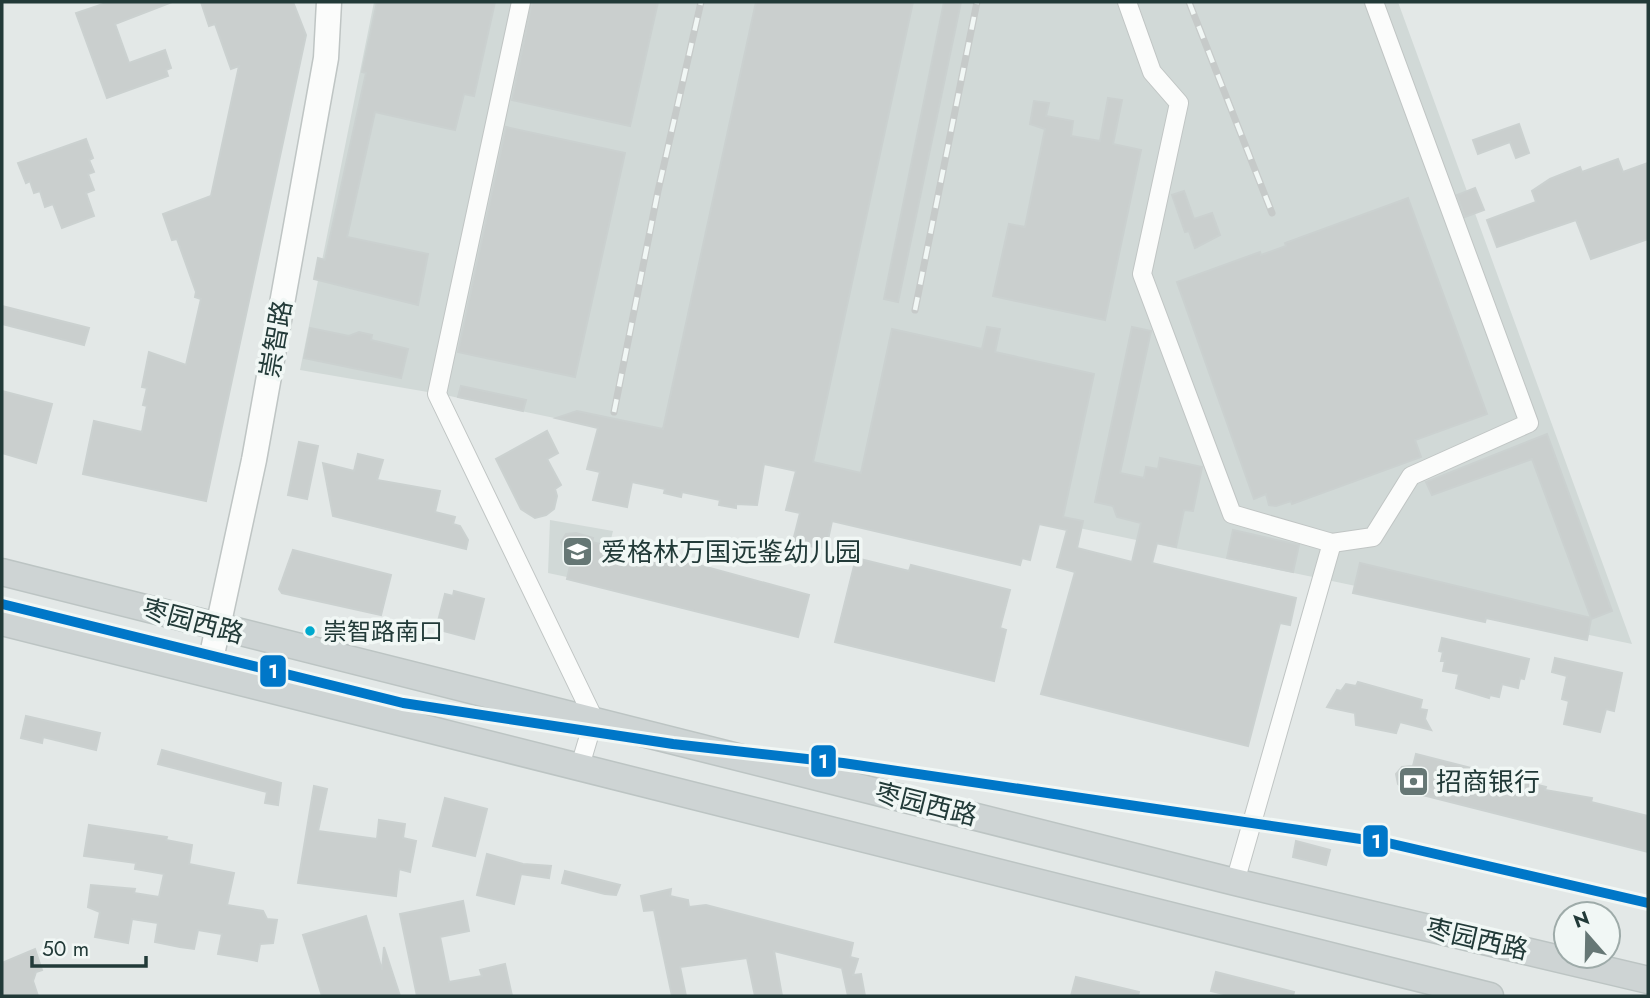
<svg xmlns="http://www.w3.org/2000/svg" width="1650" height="998" font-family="Jost,'Noto Sans SC',sans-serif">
  <rect width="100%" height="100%" fill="#e3e8e7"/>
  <g fill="#d1d9d7">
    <polygon points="374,2 1398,2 1632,644 445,395 300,370"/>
    <polygon points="550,520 613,531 600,584 548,573"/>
  </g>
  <g fill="#cacfce" stroke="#cbd1d0" stroke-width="2">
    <polygon points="109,2 172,2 115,24 129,63 165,50 171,68 166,70 168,76 107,98 76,13"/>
    <polygon points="201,2 293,2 306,35 206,501 83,474 94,421 142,432 147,406 143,405 147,388 142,387 149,352 186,365 201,299 195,297 196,292 177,239 172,240 163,214 211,196 239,66 231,69 215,24 209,26"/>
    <polygon points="377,2 495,2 474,96 464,94 455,130 375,112 347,237 428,254 418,305 314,279 318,258 325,260 366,73 362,72"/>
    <polygon points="532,2 658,2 630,126 512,100"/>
    <polygon points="756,2 913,2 813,462 861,473 892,329 982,349 987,327 1000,329 995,352 1094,374 1063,517 1083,521 1077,548 1132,562 1141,523 1117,517 1113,506 1095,502 1132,327 1151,331 1120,473 1144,478 1146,467 1158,469 1160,458 1202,467 1193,511 1184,510 1176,547 1157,543 1152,563 1296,598 1290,625 1280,623 1248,746 1041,694 1075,572 1057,567 1067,530 1039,524 1030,560 1022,558 1020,565 832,521 826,549 809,546 793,541 800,513 786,510 796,471 764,464 757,505 736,504 736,508 719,505 720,500 682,492 681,497 664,493 665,489 632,482 627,507 593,500 600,472 587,469 598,428 556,418 577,411 663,429"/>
    <polygon points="944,2 961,2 898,302 884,299"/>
    <polygon points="1108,98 1122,100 1113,144 1141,150 1105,320 993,296 1009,224 1025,227 1045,129 1030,124 1034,101 1049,103 1046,116 1073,121 1071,136 1100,141"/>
    <polygon points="1519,124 1529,153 1516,158 1510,142 1478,154 1473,140"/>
    <polygon points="506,127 625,153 575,377 458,352"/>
    <polygon points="86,139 93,158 89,160 94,172 88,174 94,190 86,193 94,216 62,228 53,204 45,207 40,191 34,193 30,181 26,183 18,163"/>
    <polygon points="1618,159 1623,172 1648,163 1648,239 1591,259 1576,220 1497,247 1487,220 1536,202 1532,191 1550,179 1580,167 1582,172"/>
    <polygon points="1475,188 1484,210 1465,217 1457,195"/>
    <polygon points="1184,191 1194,219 1212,213 1220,235 1195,248 1189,231 1185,232 1172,195"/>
    <polygon points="1408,198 1487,414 1415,440 1421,457 1292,504 1291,501 1276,506 1269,505 1266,494 1254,499 1177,282 1260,252 1261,255 1286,246 1285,243"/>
    <polygon points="2,306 89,328 84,345 2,324"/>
    <polygon points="310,328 349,336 359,332 372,335 371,340 408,349 401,378 304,358"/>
    <polygon points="461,386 526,400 523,411 458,397"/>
    <polygon points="2,391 52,404 36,463 2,453"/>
    <polygon points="547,431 558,453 547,459 561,485 555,489 557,496 554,509 546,515 535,518 521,509 496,459"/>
    <polygon points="1547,434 1612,611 1591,619 1587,640 1486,618 1485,622 1353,593 1360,563 1591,618 1532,459 1432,495 1426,482"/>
    <polygon points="299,442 318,446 307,499 288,495"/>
    <polygon points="358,454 383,460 377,480 440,491 435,512 455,517 453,524 460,526 468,540 466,549 333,516 323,463 354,471"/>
    <polygon points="1233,530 1299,545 1293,572 1227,558"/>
    <polygon points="576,533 593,538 592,542 636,553 652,555 652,552 809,595 798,637 567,579 570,566 561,542 566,534"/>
    <polygon points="293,550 391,575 381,615 282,593 279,589"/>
    <polygon points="856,558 909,571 911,565 1010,590 1000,628 1006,630 994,681 835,642"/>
    <polygon points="454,591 484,599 474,639 436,629 445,594 453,596"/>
    <polygon points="1442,638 1529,659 1524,679 1520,678 1518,688 1502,684 1499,697 1490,695 1489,698 1456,688 1459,674 1443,671 1445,661 1441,661 1443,652 1439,651"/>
    <polygon points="1555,658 1622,673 1614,711 1606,709 1600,732 1564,724 1569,701 1562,699 1567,676 1552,672"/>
    <polygon points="1358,682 1422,700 1420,709 1427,710 1425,719 1431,730 1400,722 1396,733 1356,725 1355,713 1327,707 1337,690 1341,691 1346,684 1356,686"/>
    <polygon points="26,716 100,733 96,750 43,737 42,743 21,738"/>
    <polygon points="162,750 281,783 278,805 265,803 267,792 158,764"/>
    <polygon points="1416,754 1546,787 1545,790 1592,798 1591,802 1648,816 1648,852 1407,791 1398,784 1396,774 1402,767 1413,766"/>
    <polygon points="314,786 327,789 318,831 377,839 379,820 405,824 403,838 416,841 410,872 399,869 396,896 298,883"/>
    <polygon points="445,798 487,809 475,856 433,846"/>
    <polygon points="89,825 167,837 166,840 192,845 189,864 234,873 227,905 263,911 267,919 277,920 273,943 260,944 257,961 242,958 218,954 222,934 198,930 194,949 180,947 155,942 158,923 132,919 128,943 95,937 100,912 88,907 91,885 135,889 134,893 159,897 164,874 135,869 136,863 84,856"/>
    <polygon points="1296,841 1330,850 1326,865 1293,857"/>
    <polygon points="487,854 523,864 551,866 549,878 521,874 514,904 477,895"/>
    <polygon points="565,871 620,885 616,895 605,894 562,883"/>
    <polygon points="671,889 670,896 688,900 689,907 706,905 853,943 850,957 858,959 853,975 861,974 865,996 848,996 842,968 774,951 782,996 755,996 747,958 680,967 686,996 672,996 654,910 644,911 641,896"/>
    <polygon points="463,901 469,931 440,937 449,982 482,976 480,970 505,964 512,996 417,996 400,914"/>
    <polygon points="366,916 382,970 384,947 400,996 322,996 303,935"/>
    <polygon points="35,949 42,970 36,972 33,981 38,996 2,996 2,963"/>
    <polygon points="1216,972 1294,992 1293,996 1232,996 1211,991"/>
    <polygon points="1076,977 1139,992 1138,996 1071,996"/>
  </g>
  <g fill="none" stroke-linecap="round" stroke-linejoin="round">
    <defs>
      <g id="street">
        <polyline points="521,2 437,394 594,719 580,766"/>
        <polyline points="1127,2 1152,72 1179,103 1142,274 1232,514 1332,543 1373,537 1411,476 1529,423 1374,2"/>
        <polyline points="1235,882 1332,543"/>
      </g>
      <polyline id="secondary" points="208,673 254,460 326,58 329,2"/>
      <g id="primary">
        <polyline points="2,572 1235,882 1648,980"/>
        <polyline points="2,622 1490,996"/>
      </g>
    </defs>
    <use href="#street" stroke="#c0c5c4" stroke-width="20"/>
    <use href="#secondary" stroke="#bfc5c4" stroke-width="27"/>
    <use href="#primary" stroke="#bcc4c3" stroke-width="29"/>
    <use href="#street" stroke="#fbfcfb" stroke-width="18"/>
    <use href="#secondary" stroke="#fbfcfb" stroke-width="24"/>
    <use href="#primary" stroke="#ced4d4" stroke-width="26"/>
    <defs>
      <g id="rail">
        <polyline points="1189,2 1272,213"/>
        <polyline points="915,310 977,2"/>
        <polyline points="614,412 658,191 701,2"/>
      </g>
    </defs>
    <use href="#rail" stroke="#c6cac9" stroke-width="7"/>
    <use href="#rail" stroke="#f1f7f5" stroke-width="4.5" stroke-dasharray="13" stroke-linecap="butt"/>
    <defs>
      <polyline id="metro-1" points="2,604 403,703 673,744 843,763 1388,843 1648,903"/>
    </defs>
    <use href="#metro-1" stroke="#f1f7f5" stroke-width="16"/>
    <use href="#metro-1" stroke="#0077c8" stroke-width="10"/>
  </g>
  <defs>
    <symbol id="school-square" viewBox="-11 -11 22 22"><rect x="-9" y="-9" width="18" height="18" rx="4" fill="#667775" stroke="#f1f7f5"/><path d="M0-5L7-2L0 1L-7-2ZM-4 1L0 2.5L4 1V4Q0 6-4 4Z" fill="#fff"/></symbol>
    <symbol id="bank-square" viewBox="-11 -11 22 22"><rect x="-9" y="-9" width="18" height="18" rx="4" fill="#667775" stroke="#f1f7f5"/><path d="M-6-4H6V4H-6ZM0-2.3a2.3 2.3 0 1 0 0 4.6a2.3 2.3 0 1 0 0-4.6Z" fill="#fff"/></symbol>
  </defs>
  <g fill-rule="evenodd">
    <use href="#school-square" x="560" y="534" width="35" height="35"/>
    <use href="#bank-square" x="1396" y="764" width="35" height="35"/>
  </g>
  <circle fill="#00a9ce" stroke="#f1f7f5" stroke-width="2.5" cx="310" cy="631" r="6"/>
  <g text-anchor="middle" stroke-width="7" stroke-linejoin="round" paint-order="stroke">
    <g font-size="24" fill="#223a38" stroke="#f1f7f5" text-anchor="start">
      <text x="323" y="640">崇智路南口</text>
    </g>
    <g font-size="26" fill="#223a38" stroke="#f1f7f5">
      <text transform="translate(276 339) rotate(-80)" y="9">崇智路</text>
      <text transform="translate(193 621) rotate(15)" y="9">枣园西路</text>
      <text transform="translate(926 804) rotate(14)" y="9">枣园西路</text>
      <text transform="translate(1477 939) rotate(13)" y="9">枣园西路</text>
    </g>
    <g font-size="26" fill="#223a38" stroke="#f1f7f5" text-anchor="start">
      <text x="601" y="561">爱格林万国远鉴幼儿园</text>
      <text x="1436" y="791">招商银行</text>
    </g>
  </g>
  <g stroke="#f1f7f5" stroke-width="2.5">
    <rect x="259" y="654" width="28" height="34" rx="7" fill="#0077c8"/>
    <rect x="810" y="744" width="27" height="34" rx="7" fill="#0077c8"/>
    <rect x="1362" y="824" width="27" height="34" rx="7" fill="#0077c8"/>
  </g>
  <g font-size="19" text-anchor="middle" font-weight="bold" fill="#fff">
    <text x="273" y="678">1</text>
    <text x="823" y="768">1</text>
    <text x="1376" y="848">1</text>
  </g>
  <rect width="1650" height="998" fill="none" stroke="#223a38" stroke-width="7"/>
  <g transform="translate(1587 935) rotate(340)"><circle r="33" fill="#f1f7f5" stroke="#9eaba9" stroke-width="2"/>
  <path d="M0-5L12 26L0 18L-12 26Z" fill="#667775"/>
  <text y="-10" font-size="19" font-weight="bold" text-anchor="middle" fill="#223a38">N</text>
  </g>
  <path d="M32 956v10h114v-10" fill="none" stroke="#223a38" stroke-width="3.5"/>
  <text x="42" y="956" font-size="21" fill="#223a38" stroke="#f1f7f5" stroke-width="5" paint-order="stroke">50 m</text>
</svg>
